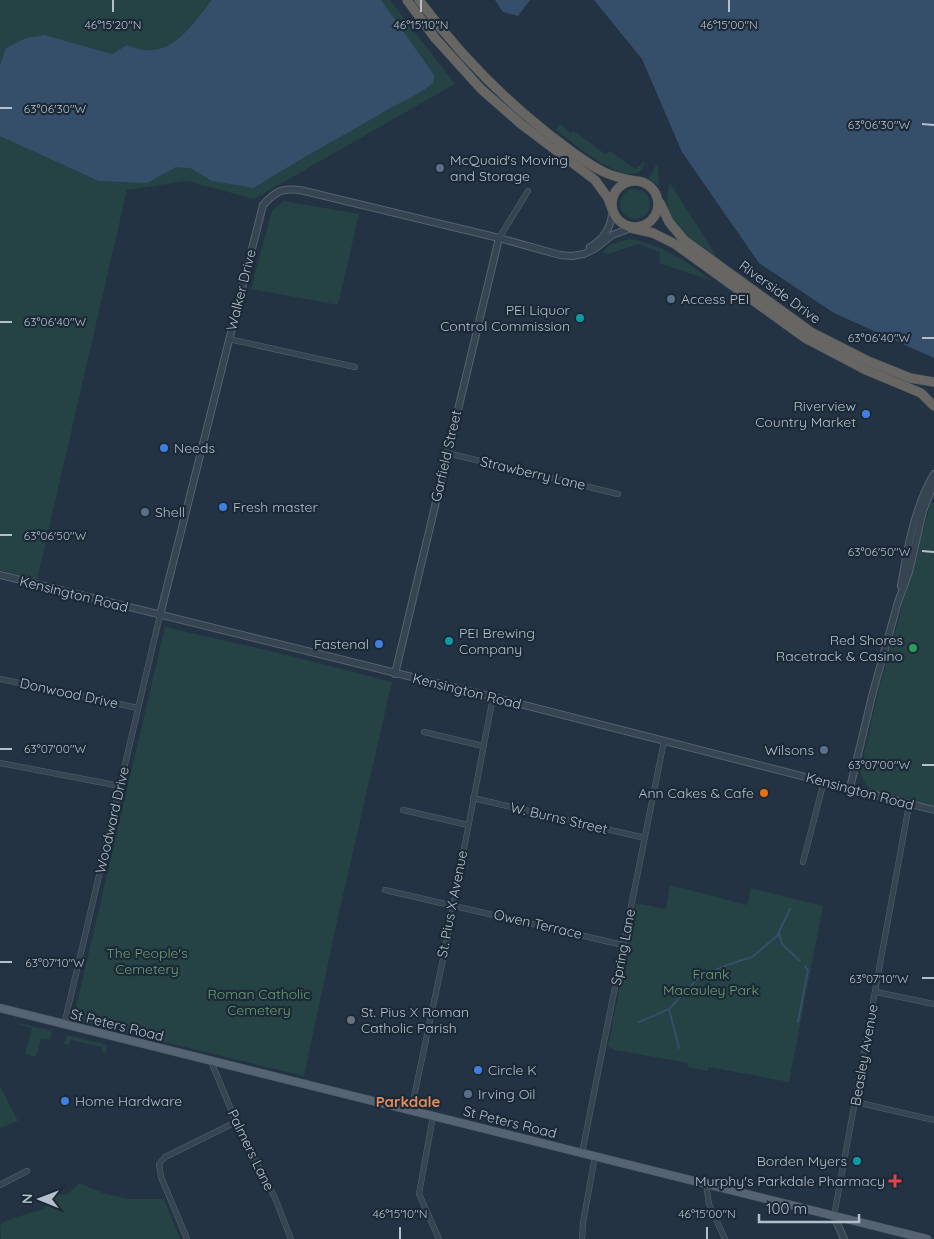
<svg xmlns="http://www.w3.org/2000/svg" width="934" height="1239" font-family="Quicksand,sans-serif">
  <rect width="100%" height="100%" fill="#233343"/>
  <g fill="#254244">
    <polygon points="0,0 390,0 455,84 254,199 187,181 127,190 37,580 0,570"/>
    <path d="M561,124l9,9 4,-2 31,23 5,-3 25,18 11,-8c-2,5 -4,10 -9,12 -21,7 -65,-31 -81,-43z"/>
    <polygon points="656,165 658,168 659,186 649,178"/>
    <path d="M670,183l47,74c-27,-19 -60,-35 -47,-74z"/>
    <circle cx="635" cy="204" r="15"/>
    <polygon points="284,201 359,214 338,305 251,289 272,210"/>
    <path d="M629,239c32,5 58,22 83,42l-53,-18 1,-11 -21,-8 -31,10 -6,-1 8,-8z"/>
    <path d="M931,502l3,1v302l-59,-14c-9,-5 -12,-9 -15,-19l18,-79z"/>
    <polygon points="165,627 279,653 392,682 336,926 304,1076 73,1020"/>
    <polygon points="670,885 747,905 751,888 823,906 789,1082 709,1067 708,1071 687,1067 688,1063 615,1050 608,1046 636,903 666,909"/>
    <polygon points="18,1023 52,1031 50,1040 41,1038 36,1057 25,1054 32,1028 18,1024"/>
    <polygon points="67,1035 107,1045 106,1053 102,1052 102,1047 71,1040 69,1045 64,1044"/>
    <polygon points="0,1086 18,1121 0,1128"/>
    <polygon points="79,1183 103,1193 128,1199 164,1199 180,1239 1,1239 0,1224 13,1218 44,1209 53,1194 67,1195"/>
  </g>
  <g fill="#354f6b">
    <path d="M212,0h169l53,75 -1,8c-14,12 -31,18 -46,27 -44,26 -90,50 -133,78l-42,-7 -22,-13 -14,-1 -29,16 -48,-2 -99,-45v-71l6,-17 20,-10 18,-3 68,19 15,-9c42,19 62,-17 85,-45z"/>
    <polygon points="495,0 530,0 518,16 503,12"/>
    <polygon points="594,0 934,0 934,358 834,313 759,263 682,152 642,59"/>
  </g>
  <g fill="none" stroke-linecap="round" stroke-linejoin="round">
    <g stroke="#354f6b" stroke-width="2">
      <polyline points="779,933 782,944 800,961"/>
      <polyline points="639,1022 669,1009"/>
      <polyline points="798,1022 808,970 805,966"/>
      <polyline points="679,1048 669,1009 698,978 727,965 752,957 777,936 790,909"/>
    </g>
    <defs>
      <g id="minor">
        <polyline points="499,238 528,191"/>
        <polyline points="229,339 355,367"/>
        <polyline points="447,453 618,494"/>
        <polyline points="0,679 138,708"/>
        <polyline points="424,732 483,746"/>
        <polyline points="0,763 120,786"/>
        <polyline points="473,798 645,838"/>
        <polyline points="403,810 468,825"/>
        <polyline points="803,862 824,781"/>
        <polyline points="385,890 623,945"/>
        <polyline points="876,992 934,1004"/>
        <polyline points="64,1025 160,615"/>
        <polyline points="211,1061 236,1122 275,1198 291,1239"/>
        <polyline points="856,1102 934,1120"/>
        <polyline points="411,1111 443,959 493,697"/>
        <polyline points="433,1116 419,1194 439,1239"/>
        <polyline points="582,1153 664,741"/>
        <polyline points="706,1184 709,1204 725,1239"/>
        <polyline points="0,1185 27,1171"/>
        <polyline points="834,1216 909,805"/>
        <polyline points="187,1239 161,1177 159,1164 165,1157 236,1122"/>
        <polyline points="582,1239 583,1223 595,1156"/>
      </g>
      <g id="tertiary">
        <path d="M590,247c14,-7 23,-23 22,-38"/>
        <polyline points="0,575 493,697 934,810"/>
        <path d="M901,586c6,-36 14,-81 33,-112"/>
        <path d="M160,615l103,-410c13,-14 18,-17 37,-15l199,48 61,17 12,1 12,-2 12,-6 16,-13 19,-7"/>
        <polyline points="395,674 499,238"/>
        <polyline points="850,788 873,692 898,602 909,572 923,511 934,483"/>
        <polyline points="834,1216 844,1239"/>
      </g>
      <polyline id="primary" points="0,1008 927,1239"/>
      <g id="trunk">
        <polyline points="407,0 435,38 481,89 521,124 595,180 608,198 612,209"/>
        <path d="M419,0c37,50 78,93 127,132 19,14 38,31 60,41 9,4 19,6 29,8"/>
        <circle cx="635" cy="204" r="23"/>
        <polyline points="660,203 669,222 684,240 811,332 868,361 910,378 934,382"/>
        <polyline points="631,228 653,233 675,244 805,338 866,370 921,393 934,406"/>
      </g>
    </defs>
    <use href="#minor" stroke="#55626f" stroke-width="6"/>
    <use href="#tertiary" stroke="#55626f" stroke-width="8"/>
    <use href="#primary" stroke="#44505e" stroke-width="9"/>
    <use href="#trunk" stroke="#424f5c" stroke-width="10"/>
    <use href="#minor" stroke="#374452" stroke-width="5"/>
    <use href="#tertiary" stroke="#374452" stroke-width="6"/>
    <use href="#primary" stroke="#556372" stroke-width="8"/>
    <use href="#trunk" stroke="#676663" stroke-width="9"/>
  </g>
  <path fill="none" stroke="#b4bfcc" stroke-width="2" d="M113,12v-12M421,12v-12M729,12v-12M0,108h12M922,124l12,1M0,322h12M922,338h12M0,535h12M922,551l12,1M0,749h12M922,765h12M0,962h12M922,978h12M400,1239v-12M707,1239v-12"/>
  <g fill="#5c6f8a" stroke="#1c2937" stroke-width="2">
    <circle cx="440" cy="168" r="5"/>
    <circle cx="671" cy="299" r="5"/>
    <circle cx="145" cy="512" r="5"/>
    <circle cx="824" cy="750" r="5"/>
    <circle cx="468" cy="1094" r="5"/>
  </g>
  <g fill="#0f9aa8" stroke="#1c2937" stroke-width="2">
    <circle cx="580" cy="318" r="5"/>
    <circle cx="449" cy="641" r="5"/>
    <circle cx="857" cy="1161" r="5"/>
  </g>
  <g fill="#3f7fe0" stroke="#1c2937" stroke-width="2">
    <circle cx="866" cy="414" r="5"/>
    <circle cx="164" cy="448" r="5"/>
    <circle cx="223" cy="507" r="5"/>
    <circle cx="379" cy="644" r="5"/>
    <circle cx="478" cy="1070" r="5"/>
    <circle cx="65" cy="1101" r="5"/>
  </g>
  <circle fill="#2e9e5b" stroke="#1c2937" stroke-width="2" cx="913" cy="648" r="5"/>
  <circle fill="#e8710a" stroke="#1c2937" stroke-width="2" cx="764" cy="793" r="5"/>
  <circle fill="#6b7280" stroke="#1c2937" stroke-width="2" cx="351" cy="1020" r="5"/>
  <path fill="#e0444e" stroke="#1c2937" stroke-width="2" d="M892.5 1173.5h5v5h5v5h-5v5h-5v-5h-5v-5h5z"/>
  <g text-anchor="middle" stroke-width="4.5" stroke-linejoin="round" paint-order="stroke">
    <g font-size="14" fill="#b4bfcc" stroke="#1c2937" text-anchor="start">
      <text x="450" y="165">McQuaid's Moving<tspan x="450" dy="16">and Storage</tspan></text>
      <text x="681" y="304">Access PEI</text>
      <text x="570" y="315" text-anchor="end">PEI Liquor<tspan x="570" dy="16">Control Commission</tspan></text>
      <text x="856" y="411" text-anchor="end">Riverview<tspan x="856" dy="16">Country Market</tspan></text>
      <text x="174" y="453">Needs</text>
      <text x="233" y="512">Fresh master</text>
      <text x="155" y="517">Shell</text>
      <text x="459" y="638">PEI Brewing<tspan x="459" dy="16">Company</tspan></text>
      <text x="903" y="645" text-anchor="end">Red Shores<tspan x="903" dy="16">Racetrack &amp; Casino</tspan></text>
      <text x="369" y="649" text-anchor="end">Fastenal</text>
      <text x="814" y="755" text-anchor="end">Wilsons</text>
      <text x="754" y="798" text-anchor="end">Ann Cakes &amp; Cafe</text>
      <text x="361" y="1017">St. Pius X Roman<tspan x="361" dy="16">Catholic Parish</tspan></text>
      <text x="488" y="1075">Circle K</text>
      <text x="478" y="1099">Irving Oil</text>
      <text x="75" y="1106">Home Hardware</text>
      <text x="847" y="1166" text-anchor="end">Borden Myers</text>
      <text x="885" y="1186" text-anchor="end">Murphy's Parkdale Pharmacy</text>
    </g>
    <g font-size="14" fill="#b4bfcc" stroke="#1c2937">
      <text transform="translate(241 290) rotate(-76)" y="5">Walker Drive</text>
      <text transform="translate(780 292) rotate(36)" y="5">Riverside Drive</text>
      <text transform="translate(446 456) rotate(-77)" y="5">Garfield Street</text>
      <text transform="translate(533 473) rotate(13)" y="5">Strawberry Lane</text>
      <text transform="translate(74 594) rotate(14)" y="5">Kensington Road</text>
      <text transform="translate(467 691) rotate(14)" y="5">Kensington Road</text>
      <text transform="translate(69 693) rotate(12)" y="5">Donwood Drive</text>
      <text transform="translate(860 791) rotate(15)" y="5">Kensington Road</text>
      <text transform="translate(559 818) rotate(13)" y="5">W. Burns Street</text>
      <text transform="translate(112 820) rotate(-77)" y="5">Woodward Drive</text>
      <text transform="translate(452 904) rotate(-79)" y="5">St. Pius X Avenue</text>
      <text transform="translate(538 924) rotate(13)" y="5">Owen Terrace</text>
      <text transform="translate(623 947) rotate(-79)" y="5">Spring Lane</text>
      <text transform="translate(117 1025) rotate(14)" y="5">St Peters Road</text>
      <text transform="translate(864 1055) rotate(-80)" y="5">Beasley Avenue</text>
      <text transform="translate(510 1122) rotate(14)" y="5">St Peters Road</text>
      <text transform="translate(251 1150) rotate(64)" y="5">Palmers Lane</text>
    </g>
    <g font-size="14" fill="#69a072" stroke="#1c2937">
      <text x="147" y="958">The People's<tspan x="147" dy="16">Cemetery</tspan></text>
      <text x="711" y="979">Frank<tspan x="711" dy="16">Macauley Park</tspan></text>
      <text x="259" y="999">Roman Catholic<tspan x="259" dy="16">Cemetery</tspan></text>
    </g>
    <g font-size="15" font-weight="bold" fill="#e08c5b" stroke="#1c2937">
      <text x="408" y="1107">Parkdale</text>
    </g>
  </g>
  <g font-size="12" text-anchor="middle" fill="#b4bfcc" stroke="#1c2937" stroke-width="4.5" stroke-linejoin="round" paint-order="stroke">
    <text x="113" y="29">46°15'20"N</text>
    <text x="421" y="29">46°15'10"N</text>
    <text x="729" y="29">46°15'00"N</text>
    <text x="55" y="113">63°06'30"W</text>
    <text x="879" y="129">63°06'30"W</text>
    <text x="55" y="326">63°06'40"W</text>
    <text x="879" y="342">63°06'40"W</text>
    <text x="55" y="540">63°06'50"W</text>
    <text x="879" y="556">63°06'50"W</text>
    <text x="55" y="753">63°07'00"W</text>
    <text x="879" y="769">63°07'00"W</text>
    <text x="55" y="967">63°07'10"W</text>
    <text x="879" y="983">63°07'10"W</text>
    <text x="400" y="1218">46°15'10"N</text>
    <text x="707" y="1218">46°15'00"N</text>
  </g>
  <g transform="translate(40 1199) rotate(271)" stroke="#1c2937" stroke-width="4" paint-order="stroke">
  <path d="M0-4L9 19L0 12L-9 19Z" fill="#b4bfcc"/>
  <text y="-8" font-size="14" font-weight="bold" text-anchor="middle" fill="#b4bfcc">N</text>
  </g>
  <path d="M759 1214v8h100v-8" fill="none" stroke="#b4bfcc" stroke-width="2.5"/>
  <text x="766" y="1214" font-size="15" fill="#b4bfcc" stroke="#1c2937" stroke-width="4" paint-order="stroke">100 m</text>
</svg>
